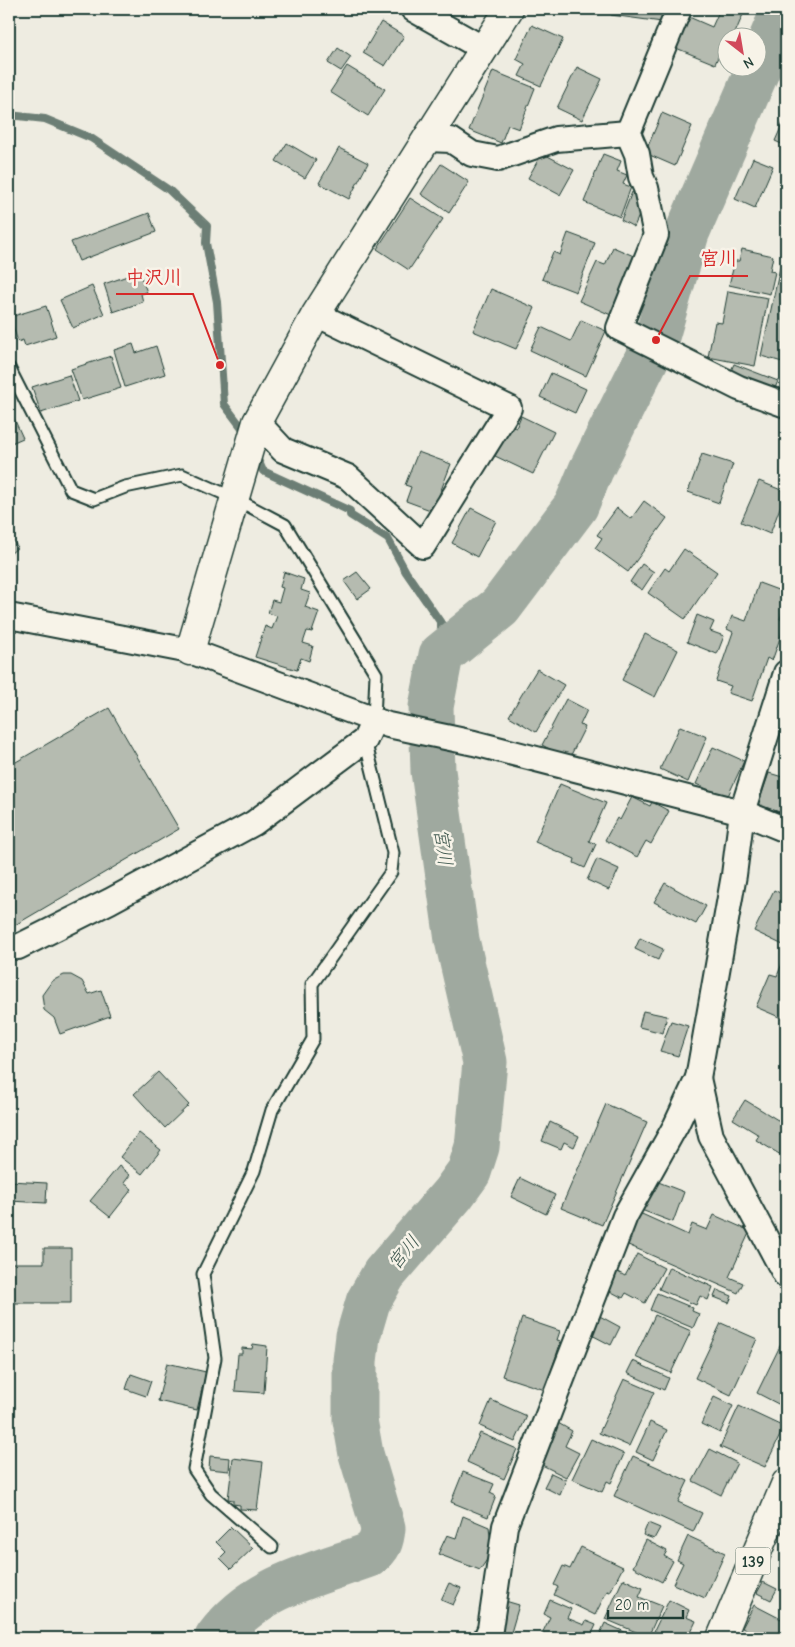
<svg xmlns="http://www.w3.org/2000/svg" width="795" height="1647" font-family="'Comic Neue','Klee One',sans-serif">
  <rect width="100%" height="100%" fill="#eeece1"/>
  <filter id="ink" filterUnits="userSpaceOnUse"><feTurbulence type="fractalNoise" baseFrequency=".02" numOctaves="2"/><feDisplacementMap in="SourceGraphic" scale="10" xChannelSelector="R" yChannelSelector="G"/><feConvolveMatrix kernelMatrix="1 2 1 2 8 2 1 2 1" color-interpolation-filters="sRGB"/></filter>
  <g filter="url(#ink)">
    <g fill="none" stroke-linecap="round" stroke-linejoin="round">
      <g stroke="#6c7e74" stroke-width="8">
        <polyline points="9,115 45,119 91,138 169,190 207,226 206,243 217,302 224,404 246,433"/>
        <polyline points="256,455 263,471 350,511 350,515 388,539 406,572 441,623 441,655"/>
      </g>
      <path stroke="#9fa99f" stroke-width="45" d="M217,1638c38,-52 95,-62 152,-83 11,-8 13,-15 14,-27l-22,-74 -6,-34v-59l3,-25 10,-34 16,-28 69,-80 16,-22 8,-25 8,-85 -28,-122 -24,-169 -2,-64 10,-52 59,-48 76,-101 15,-36 65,-130 31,-107 97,-224"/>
    </g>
    <g fill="#b5bbb0" stroke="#1f3d34">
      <polygon points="612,9 664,9 662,22 611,15"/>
      <polygon points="720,9 737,9 744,12 733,38 728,38 728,42 725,41 715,64 676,48 689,17 712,27"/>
      <polygon points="381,22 404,36 385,66 363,53"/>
      <polygon points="532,25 563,39 541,86 519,76 525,64 516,59"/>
      <polygon points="338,48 351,57 341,71 328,63"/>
      <polygon points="347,66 385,89 368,116 330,92"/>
      <polygon points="577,67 602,79 582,120 557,108"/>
      <polygon points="493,71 535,88 519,129 508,125 501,143 469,130"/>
      <polygon points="662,113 692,126 675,166 645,153"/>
      <polygon points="786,116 786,146 775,141"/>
      <polygon points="287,143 316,160 305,178 276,161"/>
      <polygon points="339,148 368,163 349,199 319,183"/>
      <polygon points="542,153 574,170 560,195 528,178"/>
      <polygon points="603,154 621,161 617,171 627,175 623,184 631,187 620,217 584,202"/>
      <polygon points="753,158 773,166 755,208 735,199"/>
      <polygon points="441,164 469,182 449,213 421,194"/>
      <polygon points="632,192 637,194 641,211 634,227 621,220"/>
      <polygon points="410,198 443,219 409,270 377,249"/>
      <polygon points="149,213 156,232 79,261 71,242"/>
      <polygon points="568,233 595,243 576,292 542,279 553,252 560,255"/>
      <polygon points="613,247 636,257 611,315 579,301 597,262 605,265"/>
      <polygon points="742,249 773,256 770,271 775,272 770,294 729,285 735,261 739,261"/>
      <polygon points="782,258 786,259 786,363 761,356"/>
      <polygon points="139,272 147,292 141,294 143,302 113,312 104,284"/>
      <polygon points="92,286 104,314 73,328 60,300"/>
      <polygon points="491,289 535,308 516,349 473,331"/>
      <polygon points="728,291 768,298 755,366 708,357 715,322 722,323"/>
      <polygon points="46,306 56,336 25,346 23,340 18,342 10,317"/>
      <polygon points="581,320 606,331 586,376 530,350 541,327 571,341"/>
      <polygon points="133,344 136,353 156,346 165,374 125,387 114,350"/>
      <polygon points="111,356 121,388 82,400 71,369"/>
      <polygon points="734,364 778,381 773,393 729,375"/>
      <polygon points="551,373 586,389 575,413 540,397"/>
      <polygon points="69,375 78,401 41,413 32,387"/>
      <polygon points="11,412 23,438 9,444 9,413"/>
      <polygon points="521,416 554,432 533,474 495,456 511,425 516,428"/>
      <polygon points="418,452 451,464 433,511 406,501 411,487 405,485"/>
      <polygon points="702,454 733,464 719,503 688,492"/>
      <polygon points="759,481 786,492 770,534 741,522"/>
      <polygon points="644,501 667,518 628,572 595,548 602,538 597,535 617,508 631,519"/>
      <polygon points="471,508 496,521 477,557 452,543"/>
      <polygon points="9,537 18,547 9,555"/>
      <polygon points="684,549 717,572 685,619 648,593 665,568 669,571"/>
      <polygon points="642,564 654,572 642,590 630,582"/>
      <polygon points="284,572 304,579 301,590 310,593 305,607 319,612 312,632 307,631 303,643 313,646 309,661 301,658 297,670 255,657 265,626 272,629 277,616 268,613 272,600 279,602 283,588 280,587"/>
      <polygon points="357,572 371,589 357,599 344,581"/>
      <polygon points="759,583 786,593 786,608 784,607 780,619 786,621 772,661 767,658 752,701 728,693 731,686 716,681 733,632 727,629 732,616 746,621"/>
      <polygon points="697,615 714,622 710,631 724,636 717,654 687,642"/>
      <polygon points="645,634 678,650 655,697 622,680"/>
      <polygon points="537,669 564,685 536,732 509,716"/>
      <polygon points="566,699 587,710 580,725 585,727 569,759 542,745"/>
      <polygon points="109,708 179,829 10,928 9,766"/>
      <polygon points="680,726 707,737 688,782 660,769"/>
      <polygon points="713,747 744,761 727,798 696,784"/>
      <polygon points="769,773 786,778 786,814 758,805"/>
      <polygon points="560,784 606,803 589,841 596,844 585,868 574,863 575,859 535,842"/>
      <polygon points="632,797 650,806 652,802 669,811 651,844 646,841 637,857 605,840 617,818 620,820"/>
      <polygon points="597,859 619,869 609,890 587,880"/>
      <polygon points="665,883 706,906 696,924 654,902"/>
      <polygon points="774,890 786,896 786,939 783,945 754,931"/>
      <polygon points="640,938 663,949 658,960 635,949"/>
      <polygon points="784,959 786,959 786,1020 756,1007 770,974 777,976"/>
      <polygon points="64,975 71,975 82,981 89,994 101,990 110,1016 60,1034 54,1018 44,1010 42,995 52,981"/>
      <polygon points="643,1011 667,1016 663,1033 639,1027"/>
      <polygon points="671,1021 688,1026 678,1056 660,1051"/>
      <polygon points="158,1072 189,1105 165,1128 134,1094"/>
      <polygon points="745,1100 786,1125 786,1147 781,1155 756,1140 759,1135 733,1119"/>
      <polygon points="606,1104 647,1122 602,1225 561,1208"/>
      <polygon points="550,1122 579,1136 574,1147 564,1142 561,1149 542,1141"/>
      <polygon points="139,1133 161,1150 142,1174 120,1157"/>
      <polygon points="119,1166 130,1175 124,1183 132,1189 110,1217 90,1201"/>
      <polygon points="520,1178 555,1195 546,1214 511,1197"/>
      <polygon points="648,1178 684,1192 673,1222 636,1208"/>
      <polygon points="9,1181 47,1183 46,1203 9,1201"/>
      <polygon points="633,1210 688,1235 692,1224 707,1230 714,1215 750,1231 729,1277 743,1283 738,1293 619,1241"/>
      <polygon points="44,1248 71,1248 71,1303 9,1303 9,1263 44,1263"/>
      <polygon points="637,1254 664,1268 645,1303 626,1293 623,1298 604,1288 614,1270 625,1276"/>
      <polygon points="669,1267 713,1287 708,1300 700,1296 696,1305 659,1289"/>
      <polygon points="717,1290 732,1296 729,1303 714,1297"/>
      <polygon points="657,1293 693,1308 692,1311 699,1314 693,1328 650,1310"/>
      <polygon points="596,1314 620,1327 611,1345 586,1332"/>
      <polygon points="655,1315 691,1331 671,1373 635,1357"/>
      <polygon points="522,1318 560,1331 557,1340 561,1341 545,1390 502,1376"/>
      <polygon points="721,1323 757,1339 731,1395 695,1378"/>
      <polygon points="782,1342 786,1344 786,1408 757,1393"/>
      <polygon points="253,1344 267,1346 264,1393 235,1391 238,1354 242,1354 242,1348 252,1349"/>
      <polygon points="633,1361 669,1378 664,1390 627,1373"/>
      <polygon points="167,1363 206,1372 197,1410 158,1401"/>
      <polygon points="131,1374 151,1381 146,1396 126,1389"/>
      <polygon points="624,1379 654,1392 629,1446 599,1433"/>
      <polygon points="714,1397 733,1406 720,1433 701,1424"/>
      <polygon points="491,1400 527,1416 515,1442 480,1426"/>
      <polygon points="739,1406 784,1427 765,1467 720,1447"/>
      <polygon points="650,1422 667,1430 653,1460 636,1452"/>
      <polygon points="558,1423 572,1431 565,1446 579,1453 566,1477 534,1461"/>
      <polygon points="480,1433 517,1449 504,1479 467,1462"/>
      <polygon points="591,1439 624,1454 611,1483 607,1481 602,1492 572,1479"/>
      <polygon points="710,1449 737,1463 721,1495 693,1481"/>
      <polygon points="210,1456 230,1458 229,1471 209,1469"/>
      <polygon points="633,1456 688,1481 678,1502 702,1513 693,1532 614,1496"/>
      <polygon points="233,1458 263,1462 257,1510 240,1509 240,1505 233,1504 233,1500 228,1499"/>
      <polygon points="463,1472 494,1484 490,1493 496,1496 488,1517 451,1502"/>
      <polygon points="551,1473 566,1480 560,1495 544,1487"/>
      <polygon points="463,1516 489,1527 492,1552 480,1570 438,1554 447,1535 456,1538"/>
      <polygon points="648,1523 660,1528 654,1539 643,1535"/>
      <polygon points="231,1527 253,1548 231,1569 220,1558 226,1552 216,1542"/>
      <polygon points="688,1536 725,1553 705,1598 673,1584 683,1563 677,1560"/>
      <polygon points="646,1540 667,1551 664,1556 673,1561 662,1582 633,1567"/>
      <polygon points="581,1547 623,1567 610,1592 607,1591 595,1615 554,1595 558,1587 554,1585 563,1566 570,1569"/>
      <polygon points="623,1579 643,1588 639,1597 662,1606 648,1637 605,1619"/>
      <polygon points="763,1582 777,1589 771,1600 757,1593"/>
      <polygon points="449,1583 461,1588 453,1605 441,1600"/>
      <polygon points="502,1600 519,1605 510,1636 494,1632"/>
      <polygon points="550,1600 571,1609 567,1618 584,1625 586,1621 596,1625 590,1638 540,1638 550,1617 544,1614"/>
      <polygon points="669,1600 689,1610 686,1617 696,1621 688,1638 661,1638 662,1635 654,1631"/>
      <polygon points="754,1605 781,1619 786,1608 786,1638 763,1638 742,1628"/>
      <polygon points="605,1623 638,1638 598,1638"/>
      <polygon points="439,1632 456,1638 437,1638"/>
    </g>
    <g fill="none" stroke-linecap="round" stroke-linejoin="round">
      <defs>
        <g id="lane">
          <polyline points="9,368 71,490 94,499 125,487 182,475 236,499 285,525 376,674 374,720"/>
          <polyline points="272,1547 211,1494 194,1469 215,1358 203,1274 254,1171 272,1110 313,1039 312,984 391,872 393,853 365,740"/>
        </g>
        <g id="street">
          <polyline points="413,9 484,49"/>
          <polyline points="679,9 628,133 637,154 641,177 646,188 656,235 619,328 739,388 786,405"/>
          <polyline points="427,139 451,140 472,154 498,159 556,139 628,133"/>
          <polyline points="257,422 283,450 348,477 423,546 509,408 316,314"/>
          <polyline points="9,616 190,651 388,725 474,743 742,812 786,830"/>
          <polyline points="18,947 110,901 254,823 365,740 374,720"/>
          <polyline points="698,1078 711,1136 786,1276"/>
          <polyline points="486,1638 490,1629 505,1526 625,1216 676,1125 698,1078 734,875 742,812 786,673"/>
        </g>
        <polyline id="secondary" points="190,651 257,422 316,314 509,9"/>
        <polyline id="highway" points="721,1638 786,1483"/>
      </defs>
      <use href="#lane" stroke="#1f3d34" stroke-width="15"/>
      <use href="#street" stroke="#1f3d34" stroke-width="28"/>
      <use href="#secondary" stroke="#1f3d34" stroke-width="31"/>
      <use href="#highway" stroke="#1f3d34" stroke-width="31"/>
      <use href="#lane" stroke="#f7f3e8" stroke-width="11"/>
      <use href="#street" stroke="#f7f3e8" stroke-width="24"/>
      <use href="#secondary" stroke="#f7f3e8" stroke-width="28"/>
      <use href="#highway" stroke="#f7f3e8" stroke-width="28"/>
    </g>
  </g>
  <g text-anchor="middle" stroke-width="5" stroke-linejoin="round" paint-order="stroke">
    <rect fill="#f7f3e8" stroke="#60746a" stroke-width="1" x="735.5" y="1547.5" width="35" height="27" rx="4"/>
    <g font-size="16" font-weight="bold" fill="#1f3d34">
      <text x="753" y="1567">139</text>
    </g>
    <g font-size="19" font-style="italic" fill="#3f584f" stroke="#f7f3e8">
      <text transform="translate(444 847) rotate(82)" y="7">宮川</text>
      <text transform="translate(403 1252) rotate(-51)" y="7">宮川</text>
    </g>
  </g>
  <path fill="none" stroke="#d62828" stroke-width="2" d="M656 340L690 276H748M220 365L193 294H116"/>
  <g fill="#d62828" stroke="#f7f3e8" stroke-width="2">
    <circle cx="656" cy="340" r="5"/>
    <circle cx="220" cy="365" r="5"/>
  </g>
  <g font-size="19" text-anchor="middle" font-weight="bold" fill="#d62828" stroke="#f7f3e8" stroke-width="5" stroke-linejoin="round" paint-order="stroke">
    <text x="719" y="265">宮川</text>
    <text x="154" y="284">中沢川</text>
  </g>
  <rect width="795" height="1647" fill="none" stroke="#f7f3e8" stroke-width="30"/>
  <rect x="15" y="15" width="765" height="1617" fill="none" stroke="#1f3d34" stroke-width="2" filter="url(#ink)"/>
  <g transform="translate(742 52) rotate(149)"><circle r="24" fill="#f7f3e8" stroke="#a1aaa0"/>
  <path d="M0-4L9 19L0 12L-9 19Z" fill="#d1495b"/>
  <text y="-8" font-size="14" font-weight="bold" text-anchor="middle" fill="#1f3d34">N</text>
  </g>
  <path d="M608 1610v8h75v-8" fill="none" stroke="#1f3d34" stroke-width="2.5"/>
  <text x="615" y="1610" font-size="15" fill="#1f3d34" stroke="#f7f3e8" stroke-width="4" paint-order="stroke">20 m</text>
</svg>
